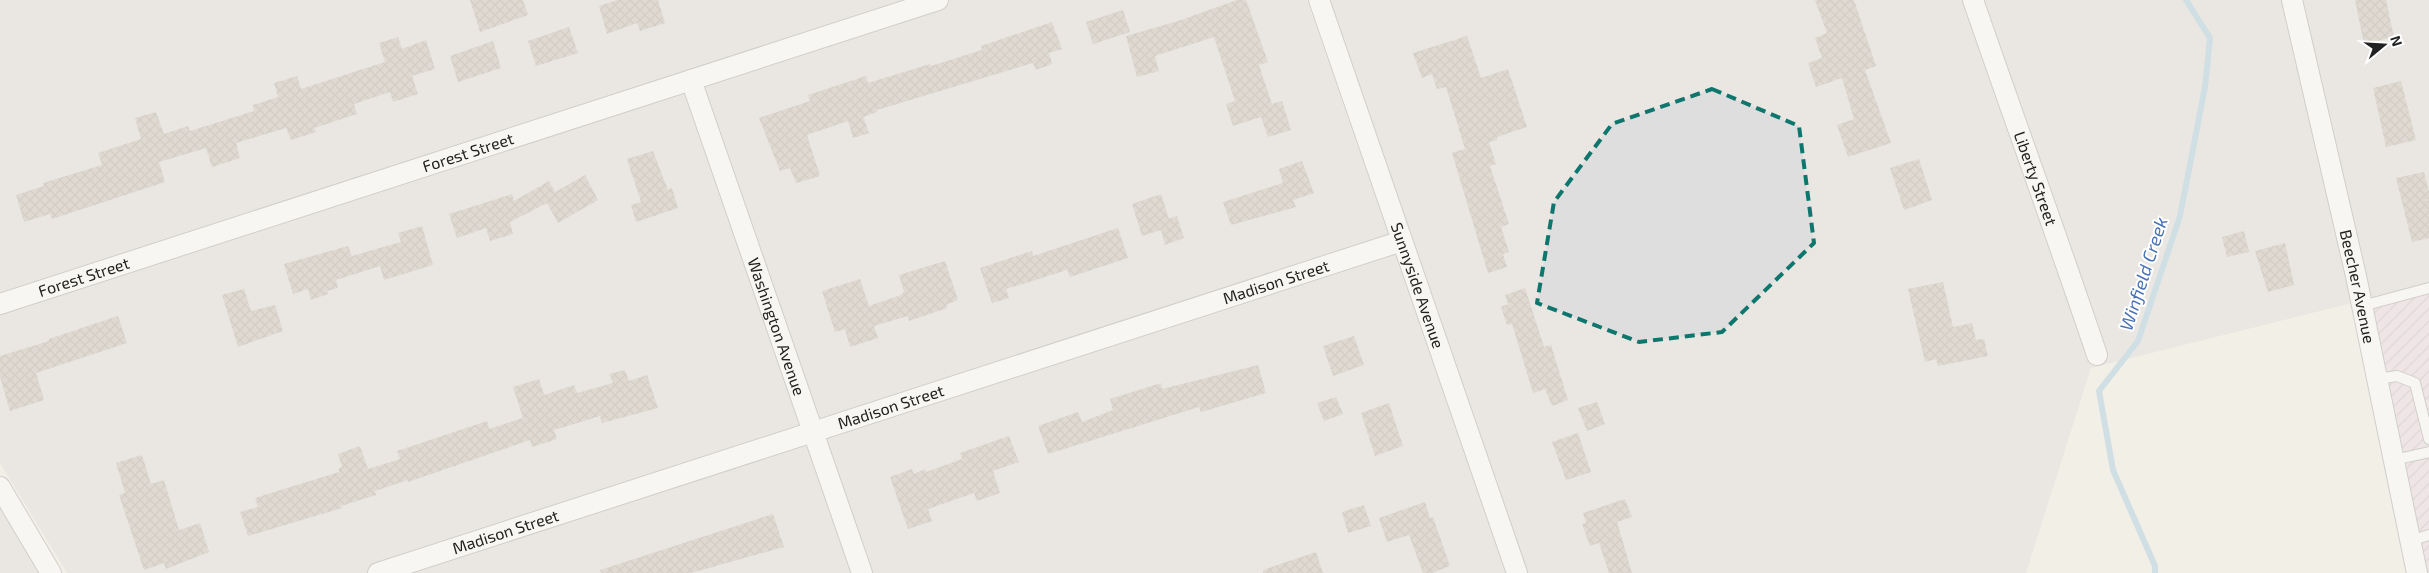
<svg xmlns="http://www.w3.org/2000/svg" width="2429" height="573" font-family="'Exo 2',sans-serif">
  <defs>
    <pattern id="industrial-furrows" width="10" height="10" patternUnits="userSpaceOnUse" patternTransform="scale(1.25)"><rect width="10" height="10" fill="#ebd9e5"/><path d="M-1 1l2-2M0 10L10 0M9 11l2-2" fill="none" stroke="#c9bac4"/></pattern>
    <pattern id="building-cross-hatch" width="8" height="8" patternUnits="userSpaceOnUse" patternTransform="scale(1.25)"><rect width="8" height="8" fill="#c7bfb6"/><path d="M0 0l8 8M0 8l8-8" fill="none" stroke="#aba49c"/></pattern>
  </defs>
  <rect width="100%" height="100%" fill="#f2efe7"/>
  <g fill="#dfdede">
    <polygon points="0,0 1307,0 1506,573 67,573 0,463"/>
    <polygon points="1326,0 2429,0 2429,284 2091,368 2026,573 1528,573"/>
    <polygon points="0,505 41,573 0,573"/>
  </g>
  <polygon fill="url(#industrial-furrows)" points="2429,284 2429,573 2425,573 2367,299"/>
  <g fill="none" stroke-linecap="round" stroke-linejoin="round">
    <polyline stroke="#a6cde1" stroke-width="6" points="2155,573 2155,566 2113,470 2099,391 2138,341 2180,216 2205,87 2210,38 2186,0"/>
  </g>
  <g fill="url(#building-cross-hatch)">
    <polygon points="470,0 523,0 528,15 480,32"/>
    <polygon points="617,0 658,0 665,23 640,31 637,23 607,34 599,6"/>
    <polygon points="1237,0 1246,0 1268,62 1259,65 1272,104 1282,101 1291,130 1268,137 1261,117 1233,126 1226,104 1235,101 1214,37 1155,56 1159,71 1137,77 1126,36 1178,21"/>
    <polygon points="1815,0 1854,0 1876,66 1865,70 1891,143 1848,157 1837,125 1854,119 1842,78 1816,87 1808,63 1822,58 1815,38 1827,33"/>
    <polygon points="2355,0 2386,0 2394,37 2364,44"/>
    <polygon points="1123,10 1130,32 1093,44 1086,22"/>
    <polygon points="1052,22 1062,49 1049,53 1052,64 1036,70 1033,63 877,110 877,112 863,117 869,133 853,138 848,121 807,135 820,176 796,183 790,168 780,171 759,118 810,101 808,95 866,76 868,83 930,64 931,66 982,50 981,46"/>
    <polygon points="569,27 578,53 536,66 528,41"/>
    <polygon points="1467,36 1481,78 1508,69 1527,127 1497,137 1497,140 1489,142 1496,164 1490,166 1509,224 1501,227 1509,252 1503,254 1507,267 1488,273 1452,153 1465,149 1446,87 1437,89 1432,74 1422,78 1413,53"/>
    <polygon points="398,37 402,49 426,40 435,69 412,76 418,94 393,102 390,92 354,104 357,114 314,128 316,132 291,140 286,128 236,143 240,158 212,167 206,148 159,162 165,182 52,219 50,214 24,222 16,195 44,186 43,183 102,165 98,153 141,139 135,118 156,112 164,134 188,126 190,131 254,111 253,105 278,97 274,83 297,76 301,89 385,62 379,43"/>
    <polygon points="493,41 501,68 458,82 450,56"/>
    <polygon points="2401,81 2416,140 2386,147 2373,88"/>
    <polygon points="653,151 668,190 672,188 678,208 636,222 631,205 641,202 627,159"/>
    <polygon points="1919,159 1932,200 1904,210 1890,168"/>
    <polygon points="1302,161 1314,193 1293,200 1296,207 1231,225 1223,202 1283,183 1279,169"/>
    <polygon points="2424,172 2429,192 2429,238 2412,242 2396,178"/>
    <polygon points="585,175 598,200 558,223 547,203 510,222 513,234 490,241 486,228 457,238 449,214 512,194 514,201 549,181 555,192"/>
    <polygon points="1161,194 1169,219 1177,216 1184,238 1165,245 1161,230 1142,236 1132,204"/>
    <polygon points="422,226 433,265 384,280 380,266 336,280 338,288 327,291 328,294 311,300 308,289 293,294 284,264 348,246 352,256 401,242 398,233"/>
    <polygon points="1118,228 1128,258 1070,277 1067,270 1006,289 1009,298 992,303 980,268 1032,251 1033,256"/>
    <polygon points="2244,231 2249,252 2227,257 2222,237"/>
    <polygon points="2285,243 2294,285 2268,292 2255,251"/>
    <polygon points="945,261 958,300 946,305 947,308 909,321 908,316 874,326 878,338 850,347 845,329 835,332 822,291 860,279 869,306 901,295 904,292 899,275"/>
    <polygon points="1943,282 1953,327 1972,323 1976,340 1984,339 1988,356 1938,366 1936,359 1925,362 1908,289"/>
    <polygon points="1525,288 1544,347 1551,345 1568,400 1552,406 1545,389 1533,393 1512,324 1507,325 1501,307 1508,304 1505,295"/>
    <polygon points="244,289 251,311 275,305 283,331 238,347 222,295"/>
    <polygon points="118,316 127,343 36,373 44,400 10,411 0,377 0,356 49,341 49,339"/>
    <polygon points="1354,336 1364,365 1333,376 1323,346"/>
    <polygon points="1258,365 1266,393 1201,412 1199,407 1048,454 1038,426 1078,412 1082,422 1113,410 1110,399 1161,383 1162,389"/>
    <polygon points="625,370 629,381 647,375 658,408 602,423 600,416 554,430 557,439 532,447 530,440 408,482 408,480 375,491 376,495 341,506 342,508 248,536 240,512 258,507 255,498 339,472 339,468 342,467 338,454 360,446 368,469 400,459 397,451 487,421 489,429 523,418 513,387 539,379 544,395 574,385 577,393 613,383 609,374"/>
    <polygon points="1336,397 1343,414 1324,421 1317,403"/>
    <polygon points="1597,402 1605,424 1587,431 1578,408"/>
    <polygon points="1389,403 1403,446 1375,456 1361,413"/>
    <polygon points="1578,433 1591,472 1566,480 1552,442"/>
    <polygon points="1009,436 1019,462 993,471 1000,493 977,501 974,493 928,509 932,521 908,529 890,477 912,469 914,474 925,469 926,472 962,459 960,453"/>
    <polygon points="142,455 151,484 164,480 179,530 200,523 209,552 166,569 164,563 144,570 119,495 125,493 116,463"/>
    <polygon points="1625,499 1632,517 1617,522 1632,573 1609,573 1599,543 1590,546 1582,524 1586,523 1583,513"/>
    <polygon points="1425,502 1430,518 1433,517 1450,566 1432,573 1423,573 1409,535 1387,542 1379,518"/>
    <polygon points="1364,505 1371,526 1348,533 1342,512"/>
    <polygon points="773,514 784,547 691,573 601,573 600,570"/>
    <polygon points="1316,552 1323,573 1263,573 1263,570"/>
  </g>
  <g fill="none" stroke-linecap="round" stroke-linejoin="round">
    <defs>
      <g id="service">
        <polyline points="2362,306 2429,288"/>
        <polyline points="2377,379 2397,376 2415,383 2429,439"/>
        <polyline points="2394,460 2429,452"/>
        <polyline points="2410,541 2429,535"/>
      </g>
      <g id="minor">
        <path id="s1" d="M1319,0l198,573"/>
        <path id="s2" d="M1973,0c41,119 84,236 124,355"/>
        <path id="s3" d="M2292,0l64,276 61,297"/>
        <path id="s4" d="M691,80l171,493"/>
        <path id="s5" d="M0,304l938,-304"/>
        <polyline points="0,487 51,573"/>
        <path id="s6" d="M378,573l1024,-332"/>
      </g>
    </defs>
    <use href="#service" stroke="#a8a8a8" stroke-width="12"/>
    <use href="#minor" stroke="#a8a8a8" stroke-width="22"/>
    <use href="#service" stroke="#fff" stroke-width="10"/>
    <use href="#minor" stroke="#fff" stroke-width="20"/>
  </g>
  <path d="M0 0H2429V573H0ZM1712,89l87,37 15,117 -92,89 -83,10 -102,-39 17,-101 58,-78z" fill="#f2efe7" fill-opacity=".55" fill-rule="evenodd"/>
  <path fill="none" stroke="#0f766e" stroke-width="4" stroke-dasharray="10 6" stroke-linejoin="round" d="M1712,89l87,37 15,117 -92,89 -83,10 -102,-39 17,-101 58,-78z"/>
  <g text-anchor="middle" stroke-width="4" stroke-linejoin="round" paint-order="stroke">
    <g font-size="16" fill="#212121" stroke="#fff">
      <text dy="6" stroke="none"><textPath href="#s5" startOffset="492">Forest Street</textPath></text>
      <text dy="6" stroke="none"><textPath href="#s2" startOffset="189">Liberty Street</textPath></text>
      <text dy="6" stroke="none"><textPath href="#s5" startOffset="88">Forest Street</textPath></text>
      <text dy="6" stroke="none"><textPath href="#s6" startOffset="944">Madison Street</textPath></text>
      <text dy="6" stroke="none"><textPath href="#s3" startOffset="294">Beecher Avenue</textPath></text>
      <text dy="6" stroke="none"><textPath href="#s1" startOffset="302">Sunnyside Avenue</textPath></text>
      <text dy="6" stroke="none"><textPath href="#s4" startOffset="261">Washington Avenue</textPath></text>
      <text dy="6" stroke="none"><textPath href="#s6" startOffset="539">Madison Street</textPath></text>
      <text dy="6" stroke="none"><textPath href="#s6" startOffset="134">Madison Street</textPath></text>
    </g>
    <g font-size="18" font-style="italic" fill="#4872b6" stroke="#fff">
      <text transform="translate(2144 274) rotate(-72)" y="6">Winfield Creek</text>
    </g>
  </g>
  <g transform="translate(2384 45) rotate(72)" stroke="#ffffff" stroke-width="4" paint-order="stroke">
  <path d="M0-4L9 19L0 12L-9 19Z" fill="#212121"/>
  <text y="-8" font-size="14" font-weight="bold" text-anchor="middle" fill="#212121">N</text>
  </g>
</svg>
